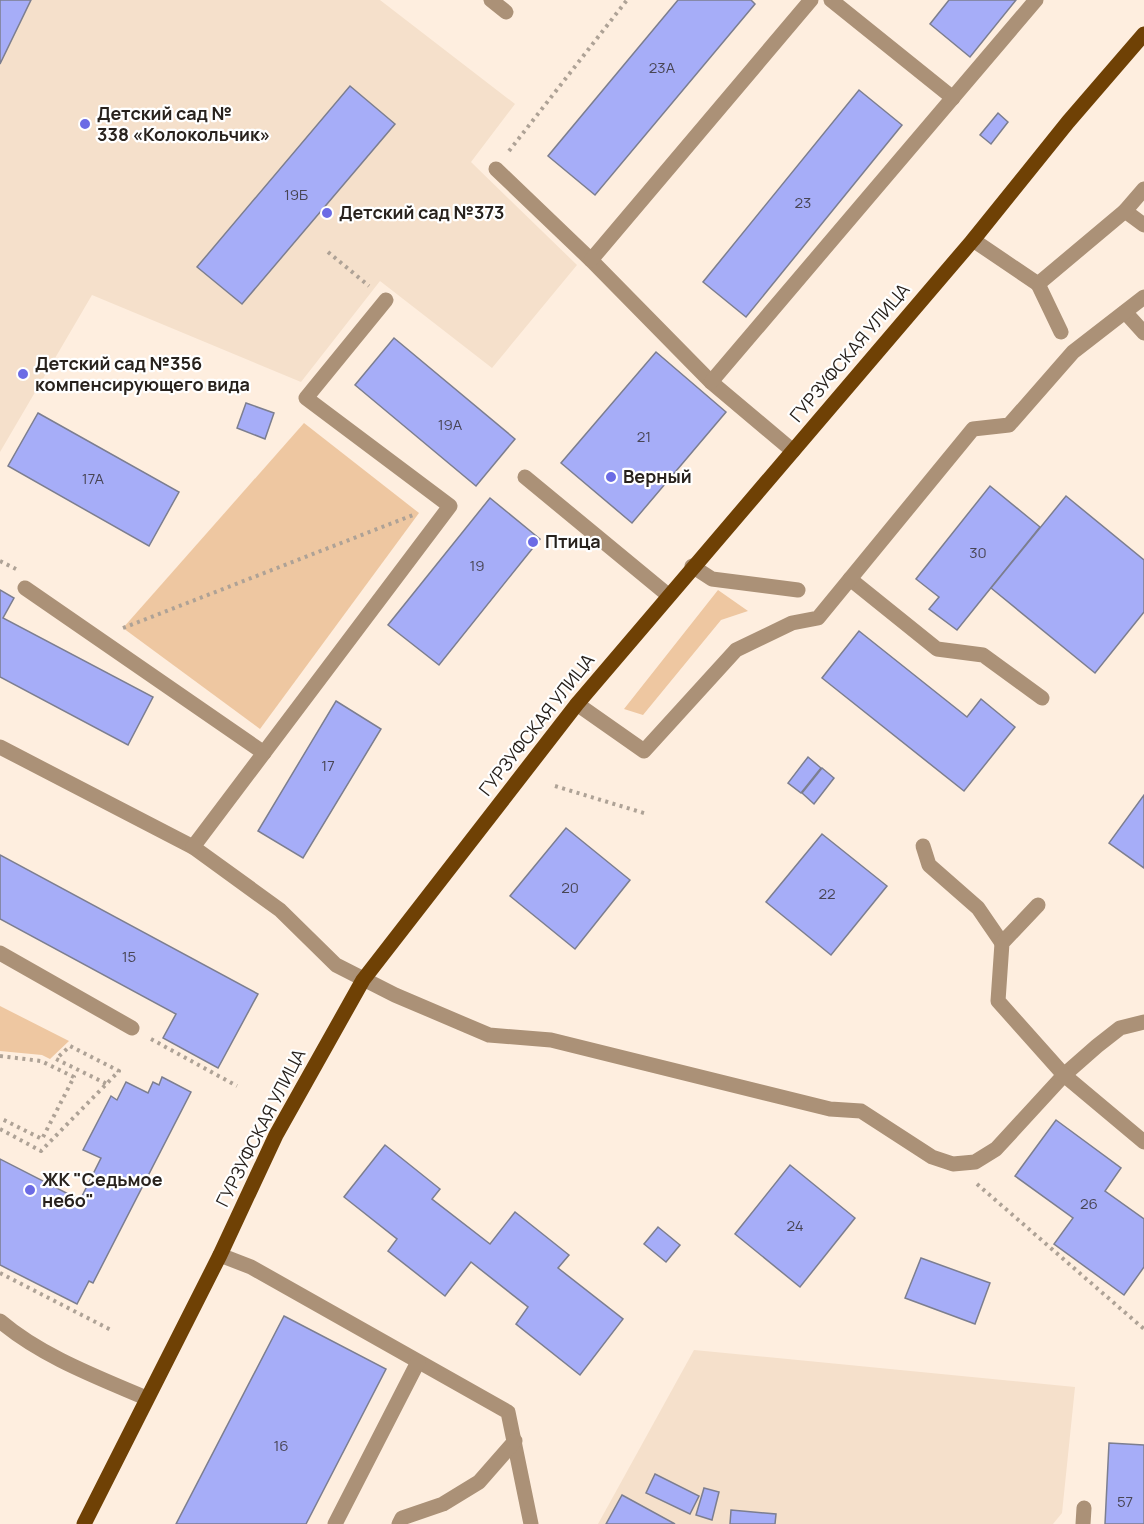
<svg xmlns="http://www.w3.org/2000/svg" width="1144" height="1524" font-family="Manrope,sans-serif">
  <rect width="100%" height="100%" fill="#feeedf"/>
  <g fill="#f5e0cb">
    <polygon points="0,0 380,0 515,104 471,162 577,265 492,368 380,281 301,382 92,295 0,452"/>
    <polygon points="694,1350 1075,1387 1062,1513 1053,1524 598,1524"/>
  </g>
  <g fill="#eec7a1">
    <polygon points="304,423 419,513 260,729 123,628"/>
    <polygon points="718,590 748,611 721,620 643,715 624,709"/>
    <polygon points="0,1006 69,1041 50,1059 42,1055 0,1051"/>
  </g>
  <g fill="#a6adf8" stroke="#7c7e8f" stroke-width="1.5">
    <polygon points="0,0 31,0 0,64"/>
    <polygon points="678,0 751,0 755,4 595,195 548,156"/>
    <polygon points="949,0 1016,0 970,57 930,24"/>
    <polygon points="350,86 395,124 242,304 197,267"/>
    <polygon points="859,90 902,125 746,317 703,282"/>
    <polygon points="998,113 1008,122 991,144 980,135"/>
    <polygon points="394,338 515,439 476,486 355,385"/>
    <polygon points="656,352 726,412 632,523 561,463"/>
    <polygon points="246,403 274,413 265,439 237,428"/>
    <polygon points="38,413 179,492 149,546 8,466"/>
    <polygon points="990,486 1040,527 957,630 929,609 939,597 916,579"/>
    <polygon points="1066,496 1144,560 1144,612 1095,673 991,588"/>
    <polygon points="490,498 540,539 439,665 388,625"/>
    <polygon points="0,590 14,598 3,618 153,697 128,745 0,677"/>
    <polygon points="859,631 967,717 981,699 1015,727 964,791 822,678"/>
    <polygon points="336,701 381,729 303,858 258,831"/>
    <polygon points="808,757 821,768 801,793 788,783"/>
    <polygon points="822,768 834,778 814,804 802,793"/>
    <polygon points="1144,795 1144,868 1109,843"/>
    <polygon points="566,828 630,880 575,949 510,896"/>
    <polygon points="822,834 887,886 831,955 766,902"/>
    <polygon points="0,855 258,994 218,1068 163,1038 176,1014 0,919"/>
    <polygon points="162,1077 191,1092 93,1283 89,1281 77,1304 0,1265 0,1159 80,1200 101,1158 83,1150 111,1096 117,1100 126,1082 148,1093 153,1082 159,1085"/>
    <polygon points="1056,1120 1121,1168 1105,1191 1144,1219 1144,1267 1124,1295 1054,1244 1073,1218 1015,1176"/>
    <polygon points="385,1145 440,1189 432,1199 490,1244 515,1212 569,1255 558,1268 623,1319 580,1375 516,1324 528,1307 471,1262 445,1296 388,1251 397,1239 344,1197"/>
    <polygon points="790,1165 855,1218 800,1287 735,1234"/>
    <polygon points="658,1227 680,1245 666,1262 644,1244"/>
    <polygon points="921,1258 990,1283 975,1324 905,1298"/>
    <polygon points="284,1316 386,1369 306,1524 176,1524"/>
    <polygon points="1109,1443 1144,1445 1144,1524 1105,1524"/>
    <polygon points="655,1474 699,1496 690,1514 646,1493"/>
    <polygon points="704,1488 719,1492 712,1520 696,1515"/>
    <polygon points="622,1495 675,1524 606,1524"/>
    <polygon points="731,1510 776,1514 775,1524 730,1524"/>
  </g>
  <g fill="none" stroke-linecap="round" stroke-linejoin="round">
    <g stroke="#aea296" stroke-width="4" stroke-dasharray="3 4.5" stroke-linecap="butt">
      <polyline points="509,151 627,0"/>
      <polyline points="328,252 369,286"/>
      <polyline points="0,561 16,569"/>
      <polyline points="123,628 413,515"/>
      <polyline points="555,786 647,814"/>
      <polyline points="151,1039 237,1086"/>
      <polyline points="0,1056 41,1061 74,1077 42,1139 0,1118"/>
      <polyline points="0,1129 41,1151 119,1071 70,1046 56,1059 107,1084"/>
      <polyline points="977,1184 1144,1329"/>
      <polyline points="0,1273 113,1331"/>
    </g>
    <g stroke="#ab9177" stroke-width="15">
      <polyline points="491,0 506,12"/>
      <polyline points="831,0 953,98"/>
      <polyline points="496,169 591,260 711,382 793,451"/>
      <polyline points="1125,211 1144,225"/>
      <polyline points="973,240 1038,284 1125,211 1144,189"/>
      <polyline points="591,260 811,0"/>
      <polyline points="1038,284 1061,332"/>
      <polyline points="1125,312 1144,333"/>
      <polyline points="711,382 1036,0"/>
      <polyline points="525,477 668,595"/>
      <polyline points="692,566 712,579 798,590"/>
      <polyline points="850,579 937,649 983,655 1042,698"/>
      <polyline points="25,588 264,753"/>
      <polyline points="577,704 644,751 736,650 792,623 818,618 973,429 1009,425 1073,352 1144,297"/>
      <polyline points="0,747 193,847 280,910 336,965 395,995 489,1035 551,1040 830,1109 861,1111 932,1157 953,1164 975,1162 996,1149 1064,1075 1097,1046 1120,1028 1144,1022"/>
      <polyline points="923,846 929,865 978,908 1002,943"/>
      <polyline points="193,847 450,506 306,398 386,300"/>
      <polyline points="1038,905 1002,943 998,1001 1064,1075 1144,1142"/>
      <polyline points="0,953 132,1028"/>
      <polyline points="220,1255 251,1267 508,1412 531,1524"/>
      <path d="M0,1321c41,35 97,56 146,77"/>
      <polyline points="335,1524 418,1362"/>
      <polyline points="399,1524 402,1518 443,1504 479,1482 515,1441"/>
      <polyline points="1083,1524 1084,1508"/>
    </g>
    <polyline stroke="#6f4105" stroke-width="15" points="84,1524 220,1255 276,1135 363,980 577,704 973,240 1068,122 1144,34"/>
  </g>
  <g fill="#6b6be5" stroke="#fff" stroke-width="2">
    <circle cx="85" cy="124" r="6"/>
    <circle cx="327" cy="213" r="6"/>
    <circle cx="23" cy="374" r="6"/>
    <circle cx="611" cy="477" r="6"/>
    <circle cx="533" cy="542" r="6"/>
    <circle cx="30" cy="1190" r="6"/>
  </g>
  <g text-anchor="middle" stroke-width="4.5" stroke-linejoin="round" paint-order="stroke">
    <g font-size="15" fill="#484554">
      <text x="662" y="73">23А</text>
      <text x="296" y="200">19Б</text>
      <text x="803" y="208">23</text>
      <text x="450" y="430">19А</text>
      <text x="644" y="442">21</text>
      <text x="93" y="484">17А</text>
      <text x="978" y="558">30</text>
      <text x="477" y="571">19</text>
      <text x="328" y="771">17</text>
      <text x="570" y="893">20</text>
      <text x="827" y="899">22</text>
      <text x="129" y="962">15</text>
      <text x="1089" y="1209">26</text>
      <text x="795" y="1231">24</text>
      <text x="281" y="1451">16</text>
      <text x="1125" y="1507">57</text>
    </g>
    <g font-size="18" font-weight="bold" fill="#28221d" stroke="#fff" text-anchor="start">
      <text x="97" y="120">Детский сад №<tspan x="97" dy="21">338 «Колокольчик»</tspan></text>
      <text x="339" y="219">Детский сад №373</text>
      <text x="35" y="370">Детский сад №356<tspan x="35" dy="21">компенсирующего вида</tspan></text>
      <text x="623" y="483">Верный</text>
      <text x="545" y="548">Птица</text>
      <text x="42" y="1186">ЖК "Седьмое<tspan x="42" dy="21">небо"</tspan></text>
    </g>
    <g font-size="18" fill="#28221d" stroke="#fff">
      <text transform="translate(850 353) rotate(-50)" y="6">ГУРЗУФСКАЯ УЛИЦА</text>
      <text transform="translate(537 725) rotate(-52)" y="6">ГУРЗУФСКАЯ УЛИЦА</text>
      <text transform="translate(261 1128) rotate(-63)" y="6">ГУРЗУФСКАЯ УЛИЦА</text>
    </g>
  </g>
</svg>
